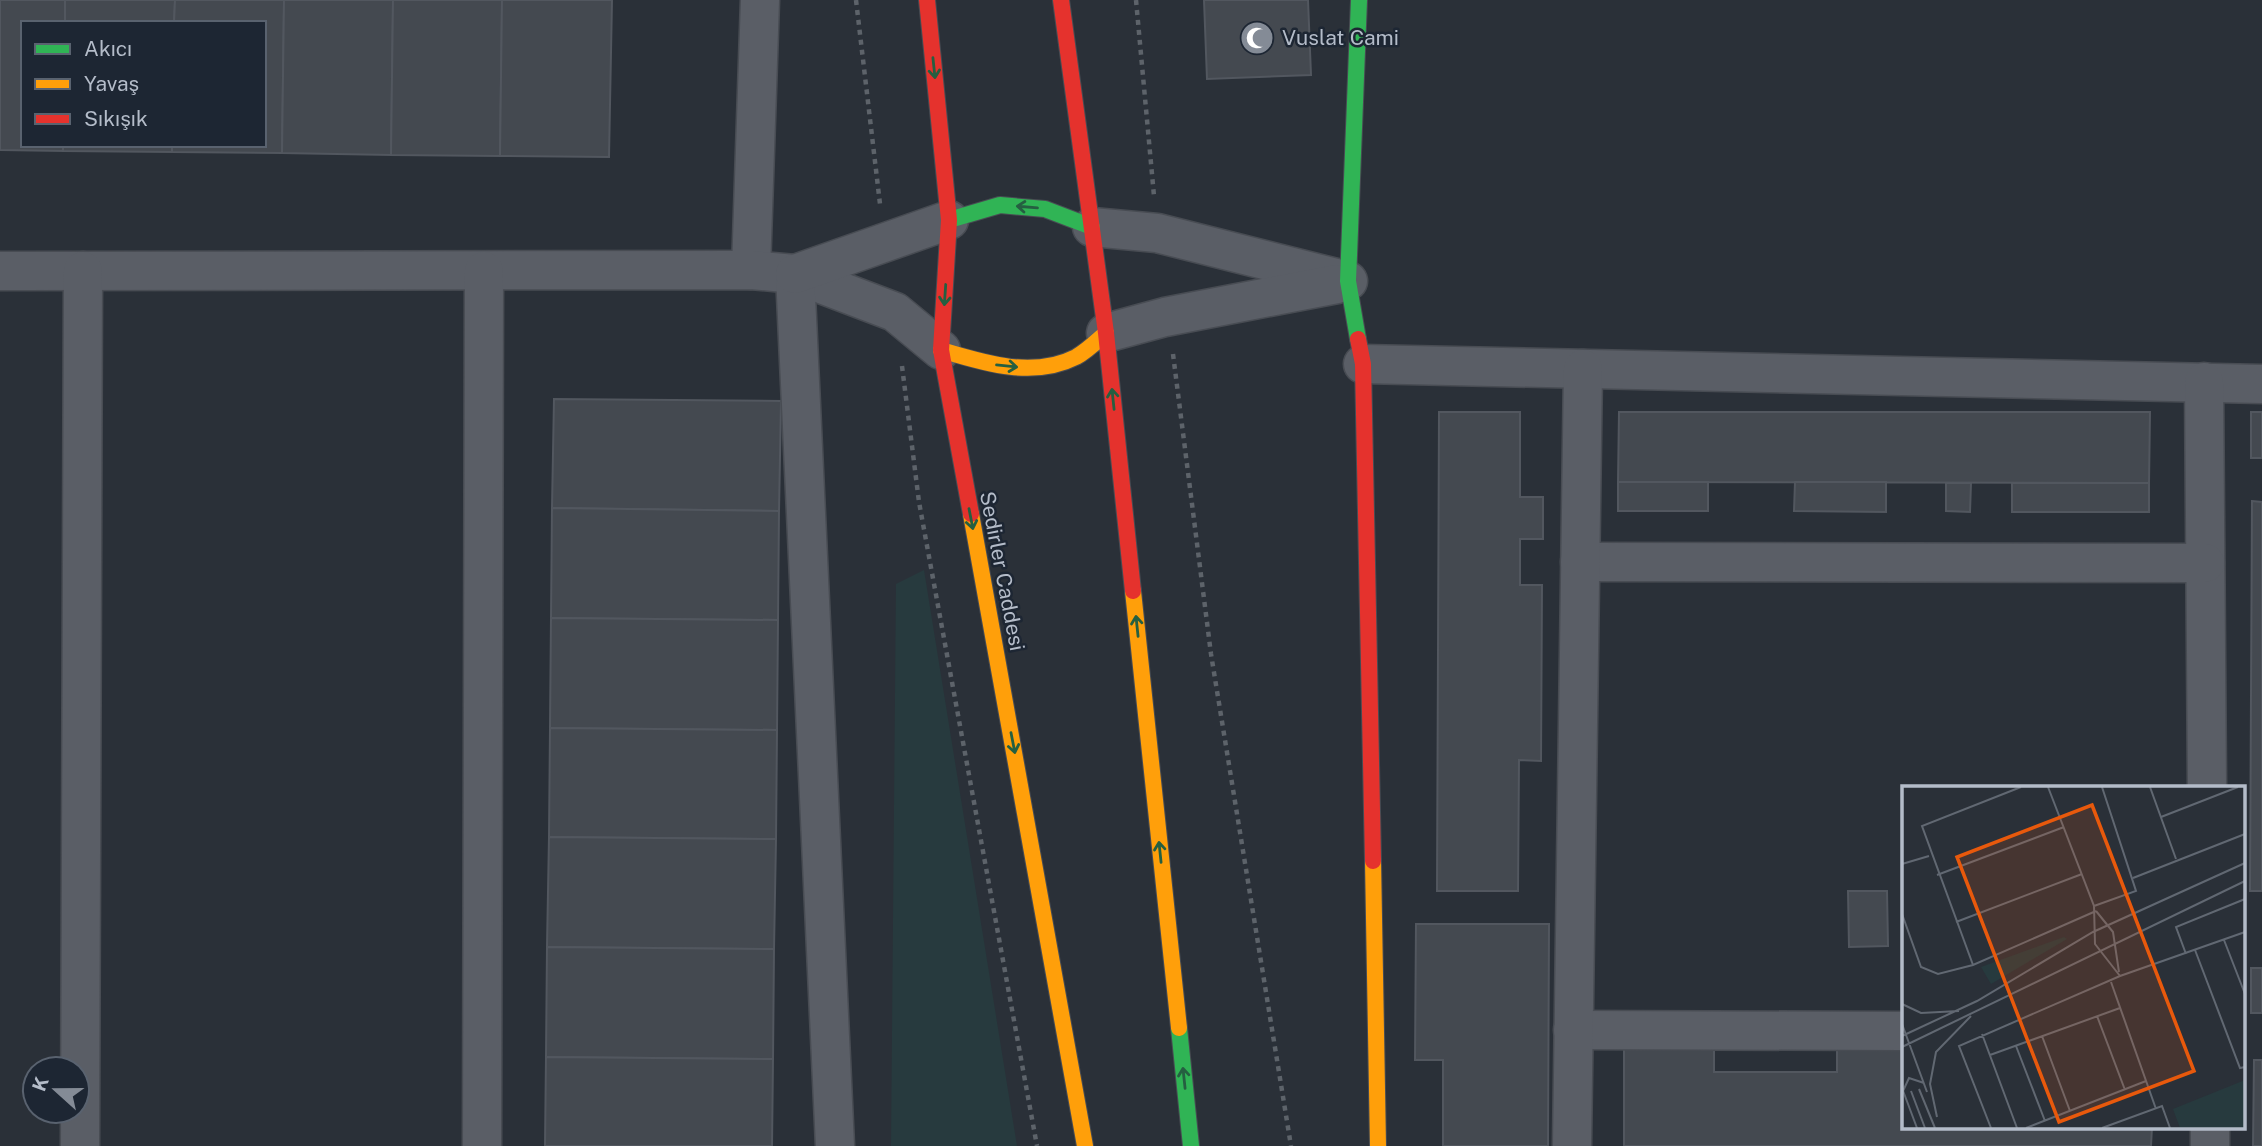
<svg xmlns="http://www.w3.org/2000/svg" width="2262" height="1146" font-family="'Public Sans',sans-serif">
  <rect width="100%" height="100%" fill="#2a3038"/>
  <polygon fill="#273a3e" points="924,570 1017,1146 891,1146 896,584"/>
  <g fill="#444950" stroke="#52575f" stroke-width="2">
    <polygon points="0,0 65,0 65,23 23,23 23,145 63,145 63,151 0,150"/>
    <polygon points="65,0 175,0 174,23 65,23"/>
    <polygon points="175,0 284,0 282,153 172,152 172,145 264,145 264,23 174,23"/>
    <polygon points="284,0 393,0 391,155 282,153"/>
    <polygon points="393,0 502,0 500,156 391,155"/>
    <polygon points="502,0 612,0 609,157 500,156"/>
    <polygon points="1204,0 1308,0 1311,75 1207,79"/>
    <polygon points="63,145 172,145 172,152 63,151"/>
    <polygon points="554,399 781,401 779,511 552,508"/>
    <polygon points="1439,412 1520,412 1520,497 1543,497 1543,539 1520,539 1520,585 1542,585 1541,761 1519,760 1518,891 1437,891"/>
    <polygon points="1619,412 2150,412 2149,483 1618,482"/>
    <rect x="2251" y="412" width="11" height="46"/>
    <rect x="1618" y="482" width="90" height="29"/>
    <polygon points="1795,482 1886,482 1886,512 1794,511"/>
    <polygon points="1946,483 1971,483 1970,512 1946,511"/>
    <rect x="2012" y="483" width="137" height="29"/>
    <polygon points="2252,501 2262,502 2262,891 2250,891"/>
    <polygon points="552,508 779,511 778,620 551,618"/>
    <polygon points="551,618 778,620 777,730 550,728"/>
    <polygon points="550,728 777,730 776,839 549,837"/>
    <polygon points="549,837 776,839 774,949 547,947"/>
    <polygon points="1848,891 1887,891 1888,946 1849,947"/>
    <polygon points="1416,924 1549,924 1548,1146 1443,1146 1443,1060 1415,1060"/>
    <polygon points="547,947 774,949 773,1059 546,1057"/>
    <rect x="2251" y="968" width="11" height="45"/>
    <polygon points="1624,1041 1714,1041 1714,1072 1837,1072 1837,1041 1903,1041 1903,1127 2152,1127 2151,1146 1624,1146"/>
    <polygon points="546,1057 773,1059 772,1146 545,1146"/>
    <polygon points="2254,1060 2262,1060 2262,1146 2253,1146"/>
  </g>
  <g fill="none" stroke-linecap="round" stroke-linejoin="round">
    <defs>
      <g id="street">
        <polyline points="1092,227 1157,233 1348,281"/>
        <polyline points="751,270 760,0"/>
        <polyline points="0,271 751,270 795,274 895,312 941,350"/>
        <polyline points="795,274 835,1146"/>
        <polyline points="795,274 949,220"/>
        <polyline points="1106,333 1165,317 1337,284"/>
        <polyline points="1363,364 2262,384"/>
        <polyline points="2204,382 2207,787"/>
        <polyline points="1580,562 2205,563"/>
        <polyline points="1573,1030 1903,1031"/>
        <polyline points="2210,1127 2210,1146"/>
        <polyline points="80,1146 83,271"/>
        <polyline points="482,1146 484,271"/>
        <polyline points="1572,1146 1583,369"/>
      </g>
      <g id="fast">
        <polyline points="949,220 1000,205 1045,209 1092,227"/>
        <polyline points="1358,339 1348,281 1359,0"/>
        <polyline points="1179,1028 1191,1146"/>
      </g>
      <g id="slow">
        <path d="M941,350c43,13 92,29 135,7 11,-6 21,-16 30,-24"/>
        <polyline points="971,514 1085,1146"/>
        <polyline points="1133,591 1179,1028"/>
        <polyline points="1373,861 1378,1146"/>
      </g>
      <g id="jam">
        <polyline points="927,0 949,220 941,350 971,514"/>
        <polyline points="1061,0 1106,333 1133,591"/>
        <polyline points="1358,339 1363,364 1373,861"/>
      </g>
    </defs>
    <use href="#street" stroke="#484c53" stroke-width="41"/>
    <use href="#fast" stroke="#484c53" stroke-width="18"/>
    <use href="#slow" stroke="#484c53" stroke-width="18"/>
    <use href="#jam" stroke="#484c53" stroke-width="18"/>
    <g stroke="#5d636a" stroke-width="4.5" stroke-dasharray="5 5" stroke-linecap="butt">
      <polyline points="856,0 880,204"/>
      <polyline points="1136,0 1154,196"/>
      <polyline points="1173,354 1211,654 1291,1146"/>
      <polyline points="902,366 919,502 1037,1146"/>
    </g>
    <use href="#street" stroke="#5a5e66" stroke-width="38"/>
    <use href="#fast" stroke="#30b455" stroke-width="16"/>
    <use href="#slow" stroke="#ff9f0a" stroke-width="16"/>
    <use href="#jam" stroke="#e5322d" stroke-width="16"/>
  </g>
  <defs><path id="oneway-shaft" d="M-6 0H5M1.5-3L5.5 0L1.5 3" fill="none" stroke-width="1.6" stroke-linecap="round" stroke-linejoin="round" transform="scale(1.75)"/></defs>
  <g stroke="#255f41">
    <use href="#oneway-shaft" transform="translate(934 68) rotate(84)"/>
    <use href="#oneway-shaft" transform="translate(1027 207) rotate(-175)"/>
    <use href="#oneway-shaft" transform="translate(945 295) rotate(94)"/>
    <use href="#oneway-shaft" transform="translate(1007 366) rotate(6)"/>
    <use href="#oneway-shaft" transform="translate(1113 399) rotate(-96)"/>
    <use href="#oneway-shaft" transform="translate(971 519) rotate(79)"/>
    <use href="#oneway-shaft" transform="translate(1137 626) rotate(-96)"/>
    <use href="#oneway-shaft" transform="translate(1013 743) rotate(79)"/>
    <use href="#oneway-shaft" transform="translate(1160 852) rotate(-96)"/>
    <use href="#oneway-shaft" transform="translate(1184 1078) rotate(-96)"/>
  </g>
  <defs>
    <symbol id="mosque-disc" viewBox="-11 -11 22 22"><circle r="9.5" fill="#848b96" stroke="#1d2633"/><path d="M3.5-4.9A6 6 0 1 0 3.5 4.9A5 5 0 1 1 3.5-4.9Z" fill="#fff"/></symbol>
  </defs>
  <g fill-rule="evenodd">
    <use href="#mosque-disc" x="1238" y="19" width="38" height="38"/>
  </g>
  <g text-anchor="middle" stroke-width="5" stroke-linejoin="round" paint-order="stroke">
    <g font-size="21" fill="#b4bcc9" stroke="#1d2633" text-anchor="start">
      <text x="1282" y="45">Vuslat Cami</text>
    </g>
    <g font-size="21" fill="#b4bcc9" stroke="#1d2633">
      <text transform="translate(1002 571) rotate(79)" y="7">Sedirler Caddesi</text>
    </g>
  </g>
  <g transform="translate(1902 786)">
    <rect width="343" height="343" fill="#2a3038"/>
    <path d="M162,151l3,2 -76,45 -10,-17zM343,294v48h-65l-7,-19z" fill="#273a3e"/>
    <path fill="none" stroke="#616872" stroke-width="2" d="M146,1l46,119 1,38 25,32M248,1l26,72M259,31l77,-30M0,78l27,-8M35,89l127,-48M231,92l112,-44M192,120l42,-15 -34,-104M194,125l17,21 6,40M0,128l19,53 17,7 35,-9 123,-54M54,136l126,-48M322,154l21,54M293,164l45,118 5,-1M284,168l-10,-27 69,-28M71,179l-51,-139 99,-39M209,196l45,127M0,218l19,9 38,-2M195,230l28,74M0,238l25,68M80,248l35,94M0,250l75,-35 116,-69 152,-69M140,250l28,75M114,260l29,75M0,261l343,-166M88,269l130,-47M0,302l15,40M17,303l16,39M1,305l6,-13 15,5M9,305l14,37M35,331l-7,-33 6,-32 35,-36M89,342l-32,-82 161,-70 125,-44M124,342l120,-47M200,342l60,-22 8,22"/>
    <path fill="#e8590c" fill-opacity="0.15" stroke="#e8590c" stroke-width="3.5" d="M190,19l102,266 -135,51 -102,-265z"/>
    <rect width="343" height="343" fill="none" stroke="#b4bcc9" stroke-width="3.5"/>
  </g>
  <rect x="21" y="21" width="245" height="126" fill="#1d2633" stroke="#59626f" stroke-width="2"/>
  <rect x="35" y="44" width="35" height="10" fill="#30b455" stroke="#59626f" stroke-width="2"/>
  <text x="84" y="56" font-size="21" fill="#b4bcc9">Akıcı</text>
  <rect x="35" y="79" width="35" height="10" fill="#ff9f0a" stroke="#59626f" stroke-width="2"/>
  <text x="84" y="91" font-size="21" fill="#b4bcc9">Yavaş</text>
  <rect x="35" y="114" width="35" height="10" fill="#e5322d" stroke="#59626f" stroke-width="2"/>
  <text x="84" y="126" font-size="21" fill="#b4bcc9">Sıkışık</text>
  <g transform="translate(56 1090) rotate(291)"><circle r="33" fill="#1d2633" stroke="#59626f" stroke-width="2"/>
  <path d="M0-5L12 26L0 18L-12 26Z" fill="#848b96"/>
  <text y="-10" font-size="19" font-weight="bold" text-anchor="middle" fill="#b4bcc9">K</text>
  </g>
</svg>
